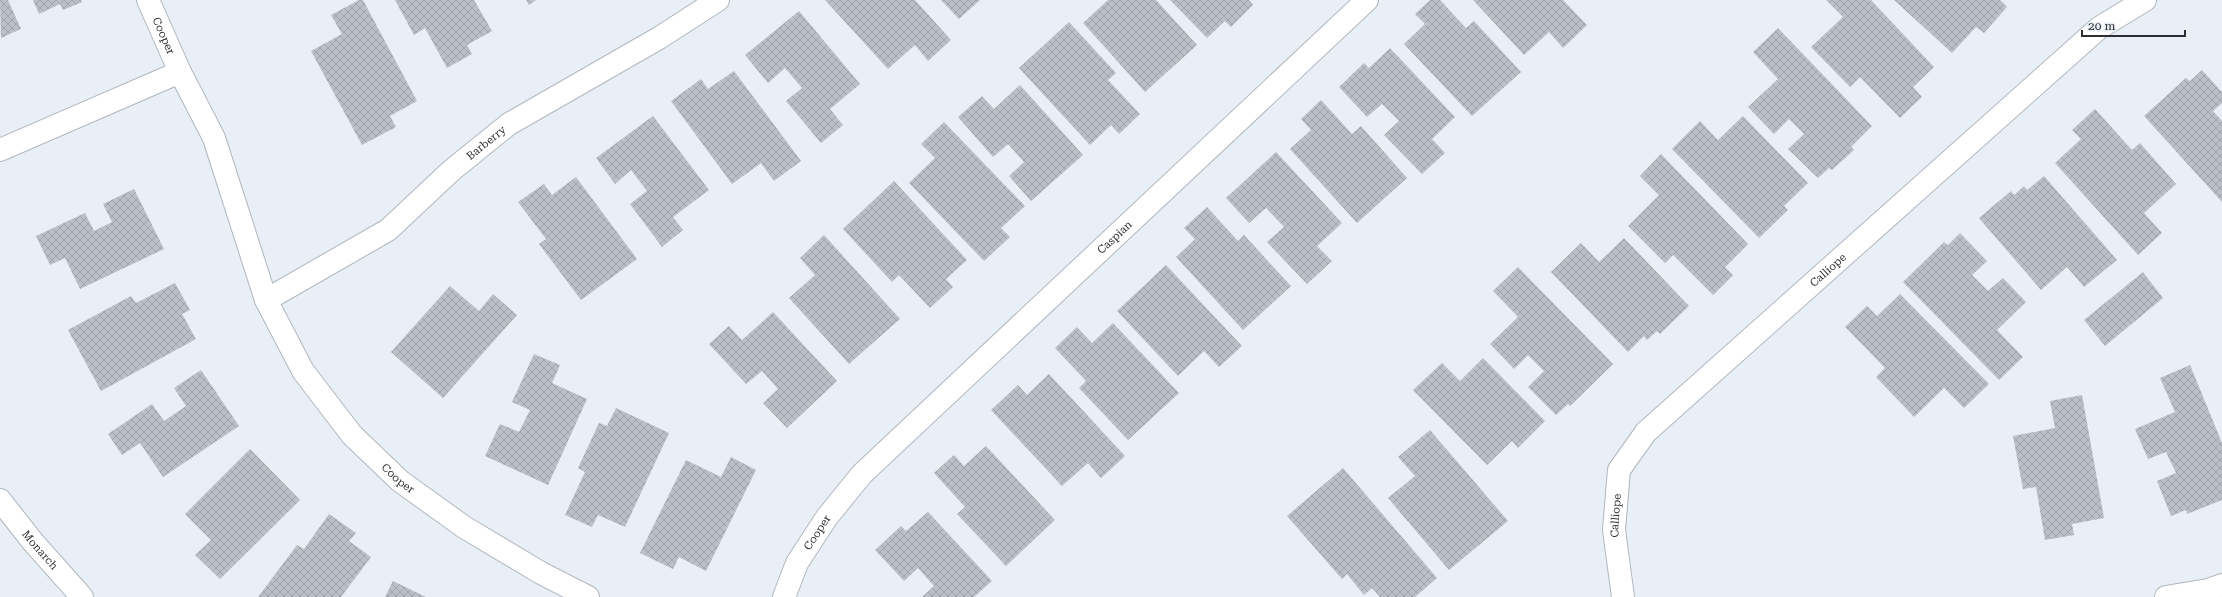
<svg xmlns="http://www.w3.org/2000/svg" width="2222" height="597" font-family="'Roboto Serif',serif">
  <defs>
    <pattern id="building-cross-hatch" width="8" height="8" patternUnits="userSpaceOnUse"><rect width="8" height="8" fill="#bac0c8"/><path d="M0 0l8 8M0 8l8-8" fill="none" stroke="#a0a5ac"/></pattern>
  </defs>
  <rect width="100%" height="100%" fill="#e8eff7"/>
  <g fill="url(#building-cross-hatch)">
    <polygon points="0,0 8,0 21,29 1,38"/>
    <polygon points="33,0 81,0 82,2 63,10 60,4 39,14"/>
    <polygon points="359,0 363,0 417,101 390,116 396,127 362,145 311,51 342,34 331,15"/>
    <polygon points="395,0 474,0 492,31 467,45 472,54 447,68 425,28 414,35"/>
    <polygon points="526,0 536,0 529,5"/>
    <polygon points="825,0 915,0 951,40 928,61 915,45 888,69"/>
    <polygon points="941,0 980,0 959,19"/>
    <polygon points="1108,0 1156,0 1197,45 1145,92 1083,23"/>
    <polygon points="1170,0 1249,0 1253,5 1231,27 1225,21 1207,38"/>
    <polygon points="1430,0 1440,0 1466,28 1474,21 1521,72 1472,116 1404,44 1425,24 1415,14"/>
    <polygon points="1473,0 1563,0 1587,25 1563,48 1549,32 1524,55"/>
    <polygon points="1826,0 1871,0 1934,67 1913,87 1922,97 1900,118 1860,77 1850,87 1811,47 1843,17"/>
    <polygon points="1894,0 2000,0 2007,7 1984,33 1976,27 1952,53"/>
    <polygon points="799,11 860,84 830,109 843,125 821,143 786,101 802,88 785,68 768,83 745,55"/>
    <polygon points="1069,22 1116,73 1108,80 1140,114 1119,134 1111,125 1090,145 1019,68"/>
    <polygon points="1778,28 1872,126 1851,147 1854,150 1832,170 1829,168 1818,178 1788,149 1804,134 1789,119 1774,134 1748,107 1778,79 1753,52"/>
    <polygon points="1390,48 1455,117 1432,139 1445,153 1422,174 1384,135 1399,121 1382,104 1367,117 1339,87 1364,63 1369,68"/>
    <polygon points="2202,70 2222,92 2222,103 2213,111 2222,121 2222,202 2144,116 2186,78 2190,81"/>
    <polygon points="734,71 801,161 774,181 761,163 732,184 671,101 701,79 708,89"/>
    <polygon points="1020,85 1083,155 1031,201 1009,176 1024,162 1008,144 993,157 958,117 982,96 994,109"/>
    <polygon points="1321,100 1352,134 1361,126 1407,178 1357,223 1290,149 1311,130 1301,119"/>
    <polygon points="2095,109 2132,150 2140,143 2176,184 2144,213 2162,233 2138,255 2055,163 2081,139 2072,130"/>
    <polygon points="653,116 709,190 673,217 683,230 662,247 630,204 647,191 631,170 615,184 596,158"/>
    <polygon points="1743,116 1808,183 1784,206 1788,210 1759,238 1672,149 1700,121 1718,140"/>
    <polygon points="944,122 1025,206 1001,228 1010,237 984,261 909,183 935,158 921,144"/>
    <polygon points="1276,152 1342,223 1317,246 1332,261 1307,284 1267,242 1284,227 1266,208 1249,223 1226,198"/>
    <polygon points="1661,154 1748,244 1725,267 1733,275 1713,295 1673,255 1665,263 1628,226 1659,195 1640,176"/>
    <polygon points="2044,176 2117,260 2084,287 2067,267 2041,290 1979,218 2011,191 2014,195 2024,186 2027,190"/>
    <polygon points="576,177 637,259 581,300 539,244 546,239 518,202 544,184 552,195"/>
    <polygon points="894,181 967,260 946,279 953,287 930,308 899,275 892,282 843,229"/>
    <polygon points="134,189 164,249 80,289 65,258 50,265 36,236 85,213 94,231 112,222 103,204"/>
    <polygon points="1207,207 1238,241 1244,235 1291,286 1243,330 1176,257 1195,239 1184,228"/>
    <polygon points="1960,233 1987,261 1972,275 1988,291 2003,278 2026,302 1997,330 2023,357 1999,380 1903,282 1944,242 1948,245"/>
    <polygon points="824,235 900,319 849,364 789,298 815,275 800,258"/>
    <polygon points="1624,238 1689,306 1660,334 1657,331 1647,340 1644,336 1628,352 1551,272 1581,243 1599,262"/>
    <polygon points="1166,265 1242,346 1219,367 1204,351 1178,376 1117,311"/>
    <polygon points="1518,267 1613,364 1570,406 1568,404 1556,415 1528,387 1544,371 1528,355 1514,369 1490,344 1518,317 1493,291"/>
    <polygon points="2143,272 2163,298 2105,346 2084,320"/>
    <polygon points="175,283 190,310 182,314 196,339 101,391 68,330 131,296 136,303"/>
    <polygon points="450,286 479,311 493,294 517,315 443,398 391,352"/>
    <polygon points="1900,294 1989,384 1964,408 1944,388 1914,417 1876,377 1885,368 1845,327 1867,306 1877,316"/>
    <polygon points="773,312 837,381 787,428 763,403 778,389 762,371 746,384 709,344 729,326 742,340"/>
    <polygon points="1113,323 1179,393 1128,440 1079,388 1086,381 1055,348 1077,327 1092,343"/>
    <polygon points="534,354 560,365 552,383 587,399 548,485 485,456 500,424 519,432 530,410 512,402"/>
    <polygon points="1483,358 1545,421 1518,448 1512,441 1487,465 1413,390 1442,363 1460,381"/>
    <polygon points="2190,365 2222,443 2222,500 2187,514 2186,510 2171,516 2157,481 2176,473 2166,452 2148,459 2135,429 2175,412 2160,378"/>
    <polygon points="201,370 239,426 163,477 140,443 122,455 108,434 152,404 164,421 186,406 174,388"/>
    <polygon points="1049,374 1125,456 1101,478 1088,463 1062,486 991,410 1018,385 1027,395"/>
    <polygon points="2082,395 2104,518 2072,524 2074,535 2045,540 2036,487 2023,489 2013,436 2055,428 2050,401"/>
    <polygon points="616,408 669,433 625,527 598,515 592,527 565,515 585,472 578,468 599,423 607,426"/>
    <polygon points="1430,430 1508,521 1449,570 1388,498 1415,476 1398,457"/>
    <polygon points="986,446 1055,520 1006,566 957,514 965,507 934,473 954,455 964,466"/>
    <polygon points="250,449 300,500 220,579 195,555 211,540 185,514"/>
    <polygon points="731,457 756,470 706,571 679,557 673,569 640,553 686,460 721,477"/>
    <polygon points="1343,468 1437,578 1415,597 1380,597 1372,588 1364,595 1347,574 1342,579 1287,516"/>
    <polygon points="928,512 992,581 974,597 922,597 934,586 918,568 904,581 875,550 901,526 906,531"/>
    <polygon points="329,514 356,533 349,541 371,557 341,597 258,597 297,545 304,549"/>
    <polygon points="393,581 426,597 385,597"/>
  </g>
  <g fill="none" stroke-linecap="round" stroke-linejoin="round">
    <defs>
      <g id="minor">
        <path id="s1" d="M148,0l32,72 34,66 52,162 37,71 49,64 48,46 64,46 77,46 47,24"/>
        <polyline points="0,150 180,72"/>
        <path id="s2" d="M266,300l122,-70 64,-60 57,-46 150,-86 59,-38"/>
        <path id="s3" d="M0,500l33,42 49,55"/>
        <path id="s4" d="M784,597l13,-34 30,-46 35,-43 505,-474"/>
        <path id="s5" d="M1623,597l-9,-67 5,-60 27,-38 453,-404 46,-28"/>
        <polyline points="2166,597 2208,590 2222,585"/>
      </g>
    </defs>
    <use href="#minor" stroke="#b1b7bf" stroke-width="24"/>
    <use href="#minor" stroke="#fff" stroke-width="22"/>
  </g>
  <g text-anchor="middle" stroke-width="4" stroke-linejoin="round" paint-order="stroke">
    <g font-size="11" fill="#2c2f32" stroke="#e8eff7">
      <text dy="4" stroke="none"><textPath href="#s1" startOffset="39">Cooper</textPath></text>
      <text dy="4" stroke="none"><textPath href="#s2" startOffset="272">Barberry</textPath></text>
      <text dy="4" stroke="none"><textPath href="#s4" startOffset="493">Caspian</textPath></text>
      <text dy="4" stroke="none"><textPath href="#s5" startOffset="418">Calliope</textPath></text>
      <text dy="4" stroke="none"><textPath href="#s1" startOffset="547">Cooper</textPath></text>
      <text dy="4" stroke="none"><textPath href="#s5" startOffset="82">Calliope</textPath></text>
      <text dy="4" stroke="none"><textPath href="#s4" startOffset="73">Cooper</textPath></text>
      <text dy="4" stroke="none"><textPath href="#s3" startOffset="64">Monarch</textPath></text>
    </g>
  </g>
  <path d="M2082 30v6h103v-6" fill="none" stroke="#2c2f32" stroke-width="2"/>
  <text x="2088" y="30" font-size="12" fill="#2c2f32" stroke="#e8eff7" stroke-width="3" paint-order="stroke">20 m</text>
</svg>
